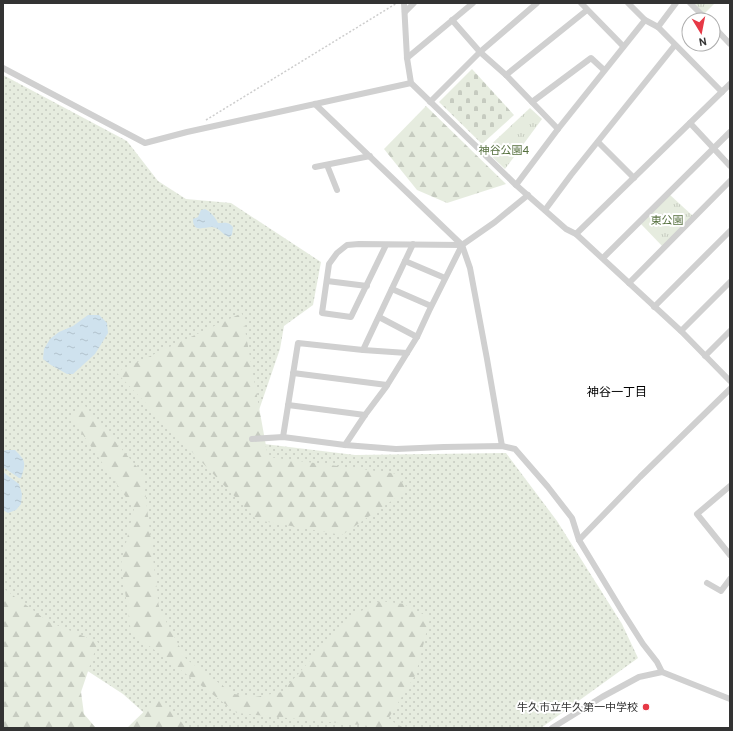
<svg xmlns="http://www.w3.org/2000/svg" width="733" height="731" font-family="Overpass,'Noto Sans JP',sans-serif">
  <defs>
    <pattern id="grass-dots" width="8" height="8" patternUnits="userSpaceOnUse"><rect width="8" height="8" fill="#e6ecdf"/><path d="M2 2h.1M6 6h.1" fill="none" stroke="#c6cbc0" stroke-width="1.8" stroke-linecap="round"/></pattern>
    <pattern id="forest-firs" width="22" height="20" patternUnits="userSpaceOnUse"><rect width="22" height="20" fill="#e6ecdf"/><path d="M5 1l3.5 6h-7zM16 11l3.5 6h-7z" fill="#c6cbc0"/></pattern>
    <pattern id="cemetery-stones" width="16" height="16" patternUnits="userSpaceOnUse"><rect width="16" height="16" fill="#e6ecdf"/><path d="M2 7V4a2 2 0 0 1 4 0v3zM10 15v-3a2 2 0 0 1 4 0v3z" fill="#c6cbc0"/></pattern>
    <pattern id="park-tufts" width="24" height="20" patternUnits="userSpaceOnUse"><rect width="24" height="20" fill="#e6ecdf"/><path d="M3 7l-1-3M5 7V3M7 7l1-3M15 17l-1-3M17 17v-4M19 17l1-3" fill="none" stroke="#c6cbc0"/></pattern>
    <pattern id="water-ripples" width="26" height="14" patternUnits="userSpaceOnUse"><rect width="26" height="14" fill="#cfe2ee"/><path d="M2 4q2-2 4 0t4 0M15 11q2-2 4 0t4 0" fill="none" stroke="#b2c2cd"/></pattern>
  </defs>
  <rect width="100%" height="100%" fill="#fff"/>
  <polygon fill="url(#grass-dots)" points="3,75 127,141 158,181 186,199 231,203 321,262 313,305 284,326 280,349 248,442 355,455 506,453 557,521 622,624 638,658 541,728 161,728 123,694 3,616"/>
  <g fill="url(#forest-firs)">
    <polygon points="426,106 506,184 447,203 417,190 384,149"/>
    <polygon points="242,313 268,457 399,474 406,491 342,535 257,520 116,372"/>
    <polygon points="85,406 143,474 159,608 186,659 234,694 255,697 282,692 348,618 380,601 404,604 430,618 416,674 388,719 404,728 371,728 370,726 237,713 131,632 121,564 134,509 70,416"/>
    <polygon points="3,588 49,622 98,642 81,692 84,714 95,727 128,727 158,698 187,728 3,728"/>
  </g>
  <polygon fill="url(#cemetery-stones)" points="472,69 514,115 482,144 439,102"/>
  <g fill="url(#park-tufts)">
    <polygon points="694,3 715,3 704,14"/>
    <polygon points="530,108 542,119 505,169 485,150"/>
    <polygon points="669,194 694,217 664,248 640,223"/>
  </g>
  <g fill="url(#water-ripples)">
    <path d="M205,209c6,3 10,8 13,14 7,0 10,-2 15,4l-1,8 -3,2c-6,-2 -8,-7 -13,-9 -8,-4 -23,8 -23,-9l5,-2 3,-7z"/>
    <polygon points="88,315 99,315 107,323 108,333 95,354 73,374 67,374 51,365 43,359 44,349 50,339 59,332 73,326"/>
    <path d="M6,450h9c11,11 11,13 6,28h-2l-16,-11v-16z"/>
    <polygon points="3,472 19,484 22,494 21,504 16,510 8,513 3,510"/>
  </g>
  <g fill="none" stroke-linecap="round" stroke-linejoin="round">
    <polyline stroke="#cdcdcd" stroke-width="1.5" stroke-dasharray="2 2" stroke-linecap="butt" points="206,120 397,3"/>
    <g stroke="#d0d0d0" stroke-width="6">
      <polyline points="404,3 407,58 411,83 516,185 566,229 576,234 681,331 730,381"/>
      <polyline points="581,3 623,46"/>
      <polyline points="628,3 645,20 658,27 722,92"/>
      <polyline points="690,3 707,20"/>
      <polyline points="405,12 414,3"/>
      <polyline points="452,20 480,52 506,75 558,129"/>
      <polyline points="713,26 730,44"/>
      <polyline points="658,27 676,3"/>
      <polyline points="407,58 473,3"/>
      <polyline points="3,68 145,143 187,132 411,83"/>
      <polyline points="506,75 587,10"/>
      <polyline points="430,102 480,52 537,3"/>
      <polyline points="532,102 591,58 604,70"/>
      <polyline points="315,104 462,245 470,268 487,359 502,446"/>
      <polyline points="690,123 730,166"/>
      <polyline points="598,142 634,178"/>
      <polyline points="327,165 337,190"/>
      <polyline points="315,167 370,156"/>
      <polyline points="516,185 558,129 645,20"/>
      <polyline points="545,210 571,175 675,45"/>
      <polyline points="576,234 730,84"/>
      <polyline points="386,245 351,317 322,313 329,264 337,253 347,245 359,244 462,245"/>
      <polyline points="603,258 730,132"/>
      <polyline points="405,261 445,278"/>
      <polyline points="327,281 367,286"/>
      <polyline points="629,283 730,181"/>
      <polyline points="392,289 431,306"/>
      <polyline points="654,307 730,231"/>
      <polyline points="379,317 417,337"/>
      <polyline points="681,331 730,282"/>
      <polyline points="363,350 413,244"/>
      <polyline points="705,356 730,331"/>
      <polyline points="293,373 387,385"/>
      <polyline points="288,405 365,415"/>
      <polyline points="283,437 298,343 363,350 407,353"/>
      <polyline points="252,439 283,437 345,445 396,449 444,447 502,446 515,449 548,487 572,518 579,540 622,611 643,644 657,662 662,672 730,699"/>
      <polyline points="345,445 365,415 386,387 417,337 429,311 462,245 495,222 528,195"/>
      <polyline points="730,486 697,514 730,555"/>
      <polyline points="579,540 640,477 730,389"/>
      <polyline points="707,583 721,591 730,579"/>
      <polyline points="552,728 602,697 639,677 662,672"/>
    </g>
  </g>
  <circle fill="#e63946" stroke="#fff" stroke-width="1.5" cx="646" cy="707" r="4"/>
  <g text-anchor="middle" stroke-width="4" stroke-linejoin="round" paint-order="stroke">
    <g font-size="11" fill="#56703f" stroke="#fff">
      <text x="504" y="154">神谷公園4</text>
      <text x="667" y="224">東公園</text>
    </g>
    <g font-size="11" fill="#333" stroke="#fff" text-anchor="end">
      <text x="638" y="711">牛久市立牛久第一中学校</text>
    </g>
    <g font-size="12" fill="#000" stroke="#fff">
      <text x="617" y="396">神谷一丁目</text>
    </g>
  </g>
  <rect width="733" height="731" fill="none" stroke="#333333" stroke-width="8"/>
  <g transform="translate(701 32) rotate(170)"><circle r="19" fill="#ffffff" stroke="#adadad"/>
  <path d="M0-3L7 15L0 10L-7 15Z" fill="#e63946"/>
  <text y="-6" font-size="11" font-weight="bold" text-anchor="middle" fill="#333333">N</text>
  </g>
</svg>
